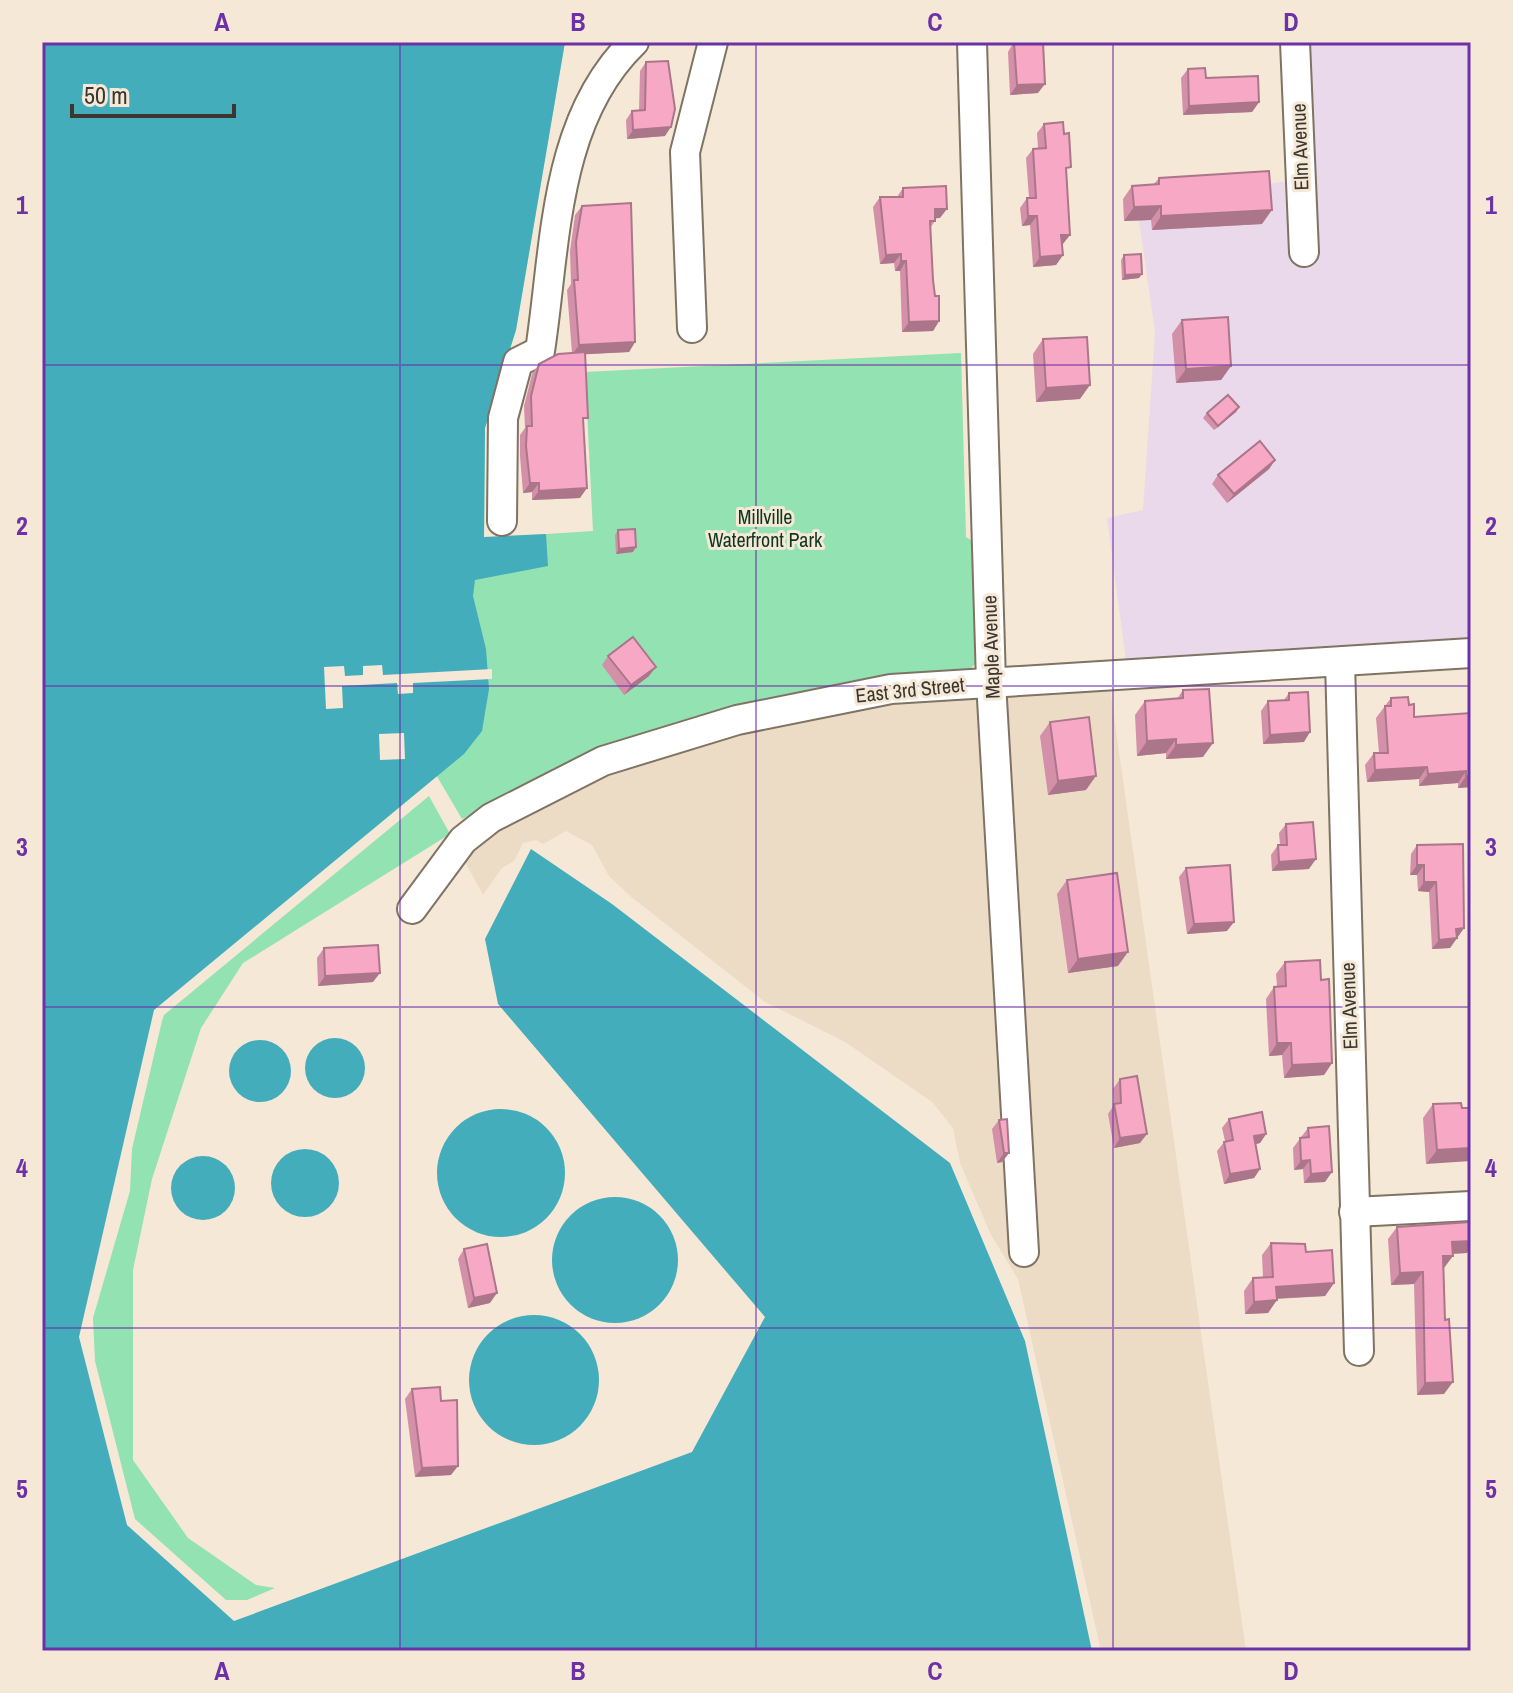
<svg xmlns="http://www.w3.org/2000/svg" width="1513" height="1693" font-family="'Archivo Narrow',sans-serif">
  <rect width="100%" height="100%" fill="#f5e8d6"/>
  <polygon fill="#ead9eb" points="1306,42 1471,42 1471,642 1126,661 1107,518 1143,510 1155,332 1136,200 1290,181 1293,265 1315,264"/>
  <polygon fill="#eddcc5" points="1110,688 1246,1651 1101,1651 1018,1279 991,1235 960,1163 953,1128 932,1102 845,1042 765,1002 630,896 609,876 592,845 566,831 543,844 536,840 523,843 514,861 502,868 483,895 464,860 497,829 607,773 740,732 876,702 981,695 1013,1265 1035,1264 1003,694"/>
  <g fill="#92e2b2">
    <polygon points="565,42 516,330 485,428 484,538 593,531 585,372 961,353 966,537 974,542 979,648 976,663 970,669 863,682 738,706 535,785 462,819 435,773 172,689"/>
    <polygon points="429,796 450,834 243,963 201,1028 152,1179 133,1270 133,1460 188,1538 256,1585 275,1588 247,1600 226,1600 135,1519 95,1361 93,1318 130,1191 132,1149 162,1021 164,1015"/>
  </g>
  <g fill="#44adbc">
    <polygon points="42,42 565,42 516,330 485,428 484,537 546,534 548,566 475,580 473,596 486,649 489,689 482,731 464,754 154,1010 79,1337 127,1525 234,1621 692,1452 765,1317 498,1004 485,939 531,849 612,904 950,1163 1025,1341 1092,1651 42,1651"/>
    <circle cx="335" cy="1068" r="30"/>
    <circle cx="260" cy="1071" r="31"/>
    <circle cx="501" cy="1173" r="64"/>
    <circle cx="305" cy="1183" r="34"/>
    <circle cx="203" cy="1188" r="32"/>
    <circle cx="615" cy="1260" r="63"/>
    <circle cx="534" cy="1380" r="65"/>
  </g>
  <g fill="#f5e8d6">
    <polygon points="382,665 383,675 492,669 492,679 413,683 413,693 398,694 397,683 342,686 343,708 326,709 324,667 344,666 345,676 363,675 363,666"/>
    <polygon points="404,733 405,759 380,760 379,734"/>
  </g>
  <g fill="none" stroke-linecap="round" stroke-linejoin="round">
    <defs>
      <g id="minor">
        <polyline points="972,42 991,682 1024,1252"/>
        <polyline points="1295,42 1304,252"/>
        <polyline points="692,328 685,152 713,42"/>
        <path d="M502,521l1,-103 15,-56 22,-11c16,-105 13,-231 94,-309"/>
        <polyline points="1340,662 1359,1351"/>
        <polyline points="412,909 463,840 491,818 603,761 737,720 891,689 1471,653"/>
        <polyline points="1354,1212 1471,1206"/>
      </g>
    </defs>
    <use href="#minor" stroke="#7f7364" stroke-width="32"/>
    <use href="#minor" stroke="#fff" stroke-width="28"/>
  </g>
  <g fill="#d490a9">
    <polygon points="1014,42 1038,93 1010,95 1008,52"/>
    <polygon points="646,62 665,136 627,139 626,120 632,111 639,111 640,71"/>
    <polygon points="1188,69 1259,102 1252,112 1183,115 1181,78"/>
    <polygon points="1044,124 1066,174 1063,244 1062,244 1063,255 1056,265 1033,267 1030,225 1022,226 1020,208 1027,198 1029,198 1026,158 1033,149 1038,148 1037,133"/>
    <polygon points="1159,178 1262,224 1152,230 1151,220 1124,221 1123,199 1132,186 1154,184"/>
    <polygon points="903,188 940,218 935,218 935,221 930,228 933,280 939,321 933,331 902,332 900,271 895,271 894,263 880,264 873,207 880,197 897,197"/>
    <polygon points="582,206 635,342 629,352 585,354 580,498 532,500 532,492 523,493 520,456 520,435 525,428 524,406 532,374 539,364 572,353 567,290 571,284 570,251 575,215"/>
    <polygon points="1124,255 1139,278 1122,280 1121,260"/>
    <polygon points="1182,320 1231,366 1221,380 1176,383 1172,334"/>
    <polygon points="1043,339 1080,399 1036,402 1033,354"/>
    <polygon points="1239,407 1236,412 1214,430 1203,418 1207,413"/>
    <polygon points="1275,460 1269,469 1227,503 1212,484 1218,475"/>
    <polygon points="618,530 633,552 616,554 615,535"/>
    <polygon points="608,656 649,676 624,695 602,665"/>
    <polygon points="1183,690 1203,757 1166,759 1166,753 1137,756 1135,715 1145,701 1177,699"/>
    <polygon points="1289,693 1304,742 1263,744 1261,711 1268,701 1284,700"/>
    <polygon points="1391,698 1409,705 1414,717 1471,713 1471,787 1458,788 1458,783 1419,786 1419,779 1367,782 1365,765 1374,753 1379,753 1376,718"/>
    <polygon points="1050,722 1086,790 1048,795 1040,736"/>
    <polygon points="1286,824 1309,869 1272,871 1271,855 1278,845 1280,845 1279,833"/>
    <polygon points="1417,845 1464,928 1450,948 1432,949 1429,892 1418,891 1417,875 1410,875 1411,854"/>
    <polygon points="1186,868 1227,931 1187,934 1179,877"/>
    <polygon points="1067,880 1118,966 1068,973 1057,894"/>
    <polygon points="324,948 373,982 318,986 317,958"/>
    <polygon points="1285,962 1321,980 1332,1063 1324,1075 1284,1078 1282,1055 1269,1056 1266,999 1274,987 1277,986 1276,974"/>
    <polygon points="1120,1079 1140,1143 1114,1148 1108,1114 1114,1105 1113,1089"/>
    <polygon points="1433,1104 1462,1108 1471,1108 1426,1164 1423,1118"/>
    <polygon points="1229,1119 1266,1134 1260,1143 1256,1144 1260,1169 1254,1178 1224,1184 1217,1151 1225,1141 1222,1128"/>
    <polygon points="999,1120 1009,1153 1002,1162 997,1163 992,1129"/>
    <polygon points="1308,1128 1325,1182 1304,1183 1303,1169 1294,1170 1293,1148"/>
    <polygon points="1397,1227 1467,1253 1452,1254 1443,1268 1444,1394 1417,1395 1414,1284 1391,1285 1388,1239"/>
    <polygon points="1271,1243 1334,1283 1325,1296 1277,1299 1268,1313 1245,1314 1244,1291 1253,1278 1263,1278 1262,1255"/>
    <polygon points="464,1249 490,1303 468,1308 458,1259"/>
    <polygon points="412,1389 451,1475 415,1477 405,1399"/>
  </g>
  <g fill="#ac768a">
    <polygon points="1045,84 1038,93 1010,95 1017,85"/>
    <polygon points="1259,102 1252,112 1183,115 1189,106"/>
    <polygon points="671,127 665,136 627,139 633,130"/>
    <polygon points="1161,206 1151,220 1124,221 1134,207"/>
    <polygon points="935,209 947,209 940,218 928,219"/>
    <polygon points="1272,210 1262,224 1152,230 1161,216"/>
    <polygon points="1028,216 1037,216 1030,225 1022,226"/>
    <polygon points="1061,235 1070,235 1063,244 1055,245"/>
    <polygon points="901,254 894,263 880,264 886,255"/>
    <polygon points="1063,255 1056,265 1033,267 1040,257"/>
    <polygon points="901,261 906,261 900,271 895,271"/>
    <polygon points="1142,274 1139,278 1122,280 1125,275"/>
    <polygon points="939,321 933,331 902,332 909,322"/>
    <polygon points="635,342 629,352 572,355 579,345"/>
    <polygon points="1231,366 1221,380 1176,383 1186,369"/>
    <polygon points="1090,385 1080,399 1036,402 1046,388"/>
    <polygon points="1239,407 1236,412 1214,430 1218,426"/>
    <polygon points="1275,460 1269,469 1227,503 1234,494"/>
    <polygon points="530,483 539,483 532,492 523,493"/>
    <polygon points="587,488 580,498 532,500 539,491"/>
    <polygon points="636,547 633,552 616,554 619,549"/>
    <polygon points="656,667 649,676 624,695 631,685"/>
    <polygon points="1310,732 1304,742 1263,744 1270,735"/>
    <polygon points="1176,739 1166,753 1137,756 1147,741"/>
    <polygon points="1213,743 1203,757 1166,759 1176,745"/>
    <polygon points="1427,767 1419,779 1367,782 1375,770"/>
    <polygon points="1466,771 1458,783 1419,786 1428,774"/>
    <polygon points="1096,776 1086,790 1048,795 1058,781"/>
    <polygon points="1466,776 1471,776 1471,787 1458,788"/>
    <polygon points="1316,859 1309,869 1272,871 1279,862"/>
    <polygon points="1417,865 1424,865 1417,875 1410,875"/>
    <polygon points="1424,882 1436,882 1429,892 1418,891"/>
    <polygon points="1234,922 1227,931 1187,934 1194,924"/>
    <polygon points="1464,928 1457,938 1449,938 1456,929"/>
    <polygon points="1457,938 1450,948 1432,949 1439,940"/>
    <polygon points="1128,952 1118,966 1068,973 1078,959"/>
    <polygon points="380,973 373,982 318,986 325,976"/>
    <polygon points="1277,1043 1291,1043 1282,1055 1269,1056"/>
    <polygon points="1332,1063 1324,1075 1284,1078 1292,1065"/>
    <polygon points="1147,1134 1140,1143 1114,1148 1120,1138"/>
    <polygon points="1266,1134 1260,1143 1248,1146 1254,1136"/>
    <polygon points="1471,1148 1471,1161 1426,1164 1437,1150"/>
    <polygon points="1004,1153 1009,1153 1002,1162 997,1163"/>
    <polygon points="1310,1160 1303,1169 1294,1170 1301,1161"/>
    <polygon points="1260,1169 1254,1178 1224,1184 1230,1174"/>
    <polygon points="1332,1172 1325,1182 1304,1183 1311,1174"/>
    <polygon points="1471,1241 1471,1246 1467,1253 1443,1254 1452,1242"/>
    <polygon points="1443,1256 1453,1256 1444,1268 1434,1268"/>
    <polygon points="1423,1272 1414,1284 1391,1285 1400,1273"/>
    <polygon points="1334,1283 1325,1296 1267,1299 1276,1287"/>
    <polygon points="497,1293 490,1303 468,1308 474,1298"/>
    <polygon points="1277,1300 1268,1313 1245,1314 1254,1302"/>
    <polygon points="1453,1382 1444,1394 1417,1395 1425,1383"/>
    <polygon points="458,1466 451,1475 415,1477 422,1468"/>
  </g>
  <g fill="#f6a8c5" stroke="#ac768a" stroke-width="2">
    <polygon points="1014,42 1043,42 1045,84 1017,85"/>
    <polygon points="668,61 675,109 671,127 633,130 632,111 645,110 646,62"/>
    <polygon points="1205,68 1206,78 1258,76 1259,102 1189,106 1188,69"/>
    <polygon points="1063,122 1064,134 1069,133 1071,167 1066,168 1070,235 1061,235 1063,255 1040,257 1037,216 1028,216 1027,198 1036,198 1033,149 1046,148 1044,124"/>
    <polygon points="1269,171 1272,210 1161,216 1161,206 1134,207 1132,186 1159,184 1159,178"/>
    <polygon points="946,186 947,209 935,209 935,221 930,221 933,280 935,296 939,296 939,321 909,322 906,261 901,261 901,254 886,255 880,197 903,197 903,188"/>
    <polygon points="631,203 635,342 579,345 574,280 578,280 576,242 582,206"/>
    <polygon points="1141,254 1142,274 1125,275 1124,255"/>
    <polygon points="1228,317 1231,366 1186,369 1182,320"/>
    <polygon points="1087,337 1090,385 1046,388 1043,339"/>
    <polygon points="585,352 588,418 583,418 587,488 539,491 539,483 530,483 526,446 527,426 532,426 531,396 539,364 558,354"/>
    <polygon points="1228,395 1239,407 1218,426 1207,413"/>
    <polygon points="1260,441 1275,460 1234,494 1218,475"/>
    <polygon points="635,529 636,547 619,549 618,530"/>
    <polygon points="633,637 656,667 631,685 608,656"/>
    <polygon points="1209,689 1213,743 1176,745 1176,739 1147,741 1145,701 1183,698 1183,690"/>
    <polygon points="1308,692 1310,732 1270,735 1268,701 1289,700 1289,693"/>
    <polygon points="1408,697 1409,705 1414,704 1414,717 1471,713 1471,776 1466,776 1466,771 1428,774 1427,767 1375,770 1374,753 1388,753 1385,706 1391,706 1391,698"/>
    <polygon points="1089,717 1096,776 1058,781 1050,722"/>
    <polygon points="1313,822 1316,859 1279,862 1278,845 1287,845 1286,824"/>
    <polygon points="1463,844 1464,928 1456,929 1457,938 1439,940 1436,882 1424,882 1424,865 1417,865 1417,845"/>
    <polygon points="1230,865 1234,922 1194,924 1186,868"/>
    <polygon points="1117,873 1128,952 1078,959 1067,880"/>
    <polygon points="378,945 380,973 325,976 324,948"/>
    <polygon points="1320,960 1321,980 1329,979 1332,1063 1292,1065 1291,1043 1277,1043 1274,987 1286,986 1285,962"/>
    <polygon points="1137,1076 1147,1134 1120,1138 1114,1104 1121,1103 1120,1079"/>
    <polygon points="1461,1103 1462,1108 1471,1108 1471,1148 1437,1150 1433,1104"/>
    <polygon points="1262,1112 1266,1134 1254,1136 1260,1169 1230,1174 1224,1142 1233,1140 1229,1119"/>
    <polygon points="1007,1119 1009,1153 1004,1153 999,1120"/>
    <polygon points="1329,1126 1332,1172 1311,1174 1310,1160 1301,1161 1300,1138 1309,1137 1308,1128"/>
    <polygon points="1471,1222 1471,1241 1452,1242 1453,1256 1443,1256 1445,1320 1449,1319 1453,1382 1425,1383 1423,1272 1400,1273 1397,1227"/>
    <polygon points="1271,1243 1305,1244 1306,1252 1332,1250 1334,1283 1276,1287 1277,1300 1254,1302 1253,1278 1273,1277"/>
    <polygon points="487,1244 497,1293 474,1298 464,1249"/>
    <polygon points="440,1387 441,1401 457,1400 458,1466 422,1468 412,1389"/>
  </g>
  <path fill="none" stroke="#6c31a7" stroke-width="2" stroke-opacity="0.55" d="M400,42v1609M756,42v1609M1113,42v1609M42,365h1429M42,686h1429M42,1007h1429M42,1328h1429"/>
  <g text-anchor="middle" stroke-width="6" stroke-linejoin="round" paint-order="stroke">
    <g font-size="20" fill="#3b362f" stroke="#f5e8d6">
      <text transform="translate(1300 147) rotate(-92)" y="7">Elm Avenue</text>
      <text transform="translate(991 647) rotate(-92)" y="7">Maple Avenue</text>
      <text transform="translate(910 690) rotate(-6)" y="7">East 3rd Street</text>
      <text transform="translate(1349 1006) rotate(-92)" y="7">Elm Avenue</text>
    </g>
    <g font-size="20" fill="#0e3722" stroke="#f5e8d6">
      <text x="765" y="524">Millville<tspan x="765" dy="23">Waterfront Park</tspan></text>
    </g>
  </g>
  <rect width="1513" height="1693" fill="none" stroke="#f5e8d6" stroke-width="88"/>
  <path d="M72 104v12h162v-12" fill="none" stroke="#3b362f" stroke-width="4"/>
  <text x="84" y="104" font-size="24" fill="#3b362f" stroke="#f5e8d6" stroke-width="6" paint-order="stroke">50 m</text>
  <rect x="44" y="44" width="1425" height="1605" fill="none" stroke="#6c31a7" stroke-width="3"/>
  <g font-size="26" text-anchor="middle" font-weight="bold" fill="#6c31a7">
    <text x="222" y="31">A</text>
    <text x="578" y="31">B</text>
    <text x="935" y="31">C</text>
    <text x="1291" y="31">D</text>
    <text x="22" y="214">1</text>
    <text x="1491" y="214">1</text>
    <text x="22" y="535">2</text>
    <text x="1491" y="535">2</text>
    <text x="22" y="856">3</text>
    <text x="1491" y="856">3</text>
    <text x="22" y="1177">4</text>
    <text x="1491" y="1177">4</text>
    <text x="22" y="1498">5</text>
    <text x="1491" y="1498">5</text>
    <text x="222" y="1680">A</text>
    <text x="578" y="1680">B</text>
    <text x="935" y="1680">C</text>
    <text x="1291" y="1680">D</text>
  </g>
</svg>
